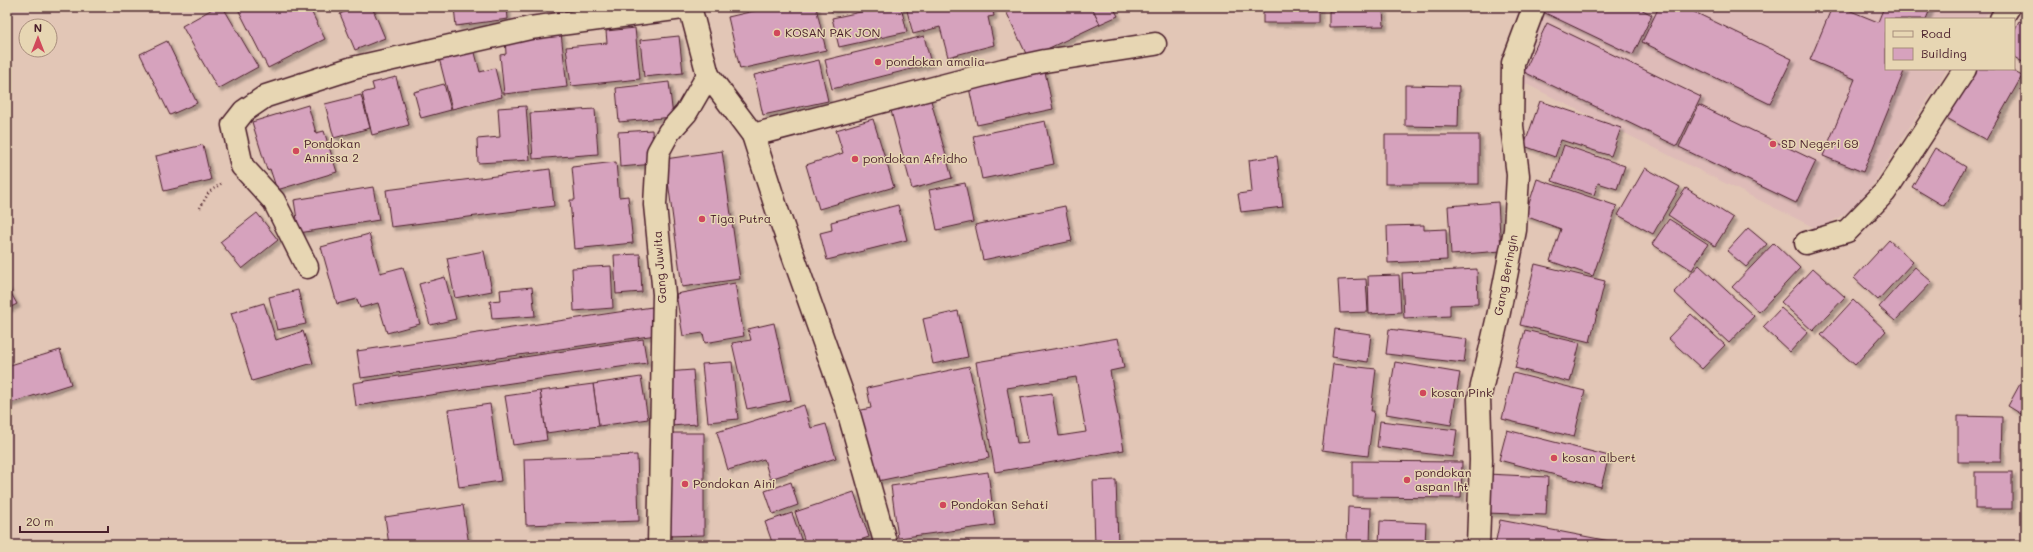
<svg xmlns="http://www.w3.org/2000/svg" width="2033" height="552" font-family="Mali,sans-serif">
  <defs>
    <filter id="shadow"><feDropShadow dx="3.5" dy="3.5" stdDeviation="1" flood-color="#0004"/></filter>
  </defs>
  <rect width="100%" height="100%" fill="#e2c6b6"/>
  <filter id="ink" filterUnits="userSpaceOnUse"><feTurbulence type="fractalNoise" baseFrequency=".025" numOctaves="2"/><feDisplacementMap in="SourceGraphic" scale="8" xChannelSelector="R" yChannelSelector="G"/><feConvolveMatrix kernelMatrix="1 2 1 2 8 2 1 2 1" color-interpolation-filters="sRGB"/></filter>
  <g filter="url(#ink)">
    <polygon fill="#debbb8" points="1540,7 1992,7 1983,19 1886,19 1886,69 1947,69 1861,203 1819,230 1516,79"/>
    <g fill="#d6a2bd" stroke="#4a1f2b" fill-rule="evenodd" filter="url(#shadow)">
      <polygon points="216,7 223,7 258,67 218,89 182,26"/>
      <polygon points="237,7 309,7 325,39 268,68"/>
      <polygon points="355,7 372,7 385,38 355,50 340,14"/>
      <polygon points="454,7 507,7 508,19 456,26"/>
      <polygon points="771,7 816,7 826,50 740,69 728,17"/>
      <polygon points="830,7 849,7 831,11"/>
      <polygon points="884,7 901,7 907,32 839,47 832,18"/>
      <polygon points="906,7 992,7 994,16 988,17 994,45 948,57 940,27 913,34"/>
      <polygon points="1004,7 1092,7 1100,24 1028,58"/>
      <polygon points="1092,7 1113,7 1118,16 1100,24"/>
      <rect x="1263" y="7" width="56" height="16"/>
      <polygon points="1543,7 1637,7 1652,15 1633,55 1541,11"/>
      <polygon points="1659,7 1684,7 1792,59 1770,104 1642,42"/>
      <polygon points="1832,7 1841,7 1878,22 1884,7 1931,7 1926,19 1886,19 1886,69 1905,69 1863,172 1823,156 1855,79 1810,60"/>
      <polygon points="1383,9 1384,26 1329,27 1329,11"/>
      <polygon points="2019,21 2026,25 2026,64 2014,57 2014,31"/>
      <polygon points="1547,23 1701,97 1677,146 1524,72"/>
      <polygon points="635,28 640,79 571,86 566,47 607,43 606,31"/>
      <polygon points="561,33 567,87 504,94 500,55 506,54 505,38"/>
      <polygon points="679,36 683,73 644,77 640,40"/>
      <polygon points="924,36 931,64 832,89 825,60"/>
      <polygon points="167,41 197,103 170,115 140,54"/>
      <polygon points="474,49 480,72 495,68 502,97 452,109 439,58"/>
      <polygon points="819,60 828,101 763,115 754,75"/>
      <polygon points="1044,67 1053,109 977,125 968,83"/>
      <polygon points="1970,69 2009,69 2022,76 1986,140 1943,116"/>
      <polygon points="396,77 409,125 372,135 362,93 374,90 372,83"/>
      <polygon points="669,82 673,117 619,122 616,88"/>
      <polygon points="444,84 451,110 421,118 414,92"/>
      <polygon points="1405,85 1459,86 1458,127 1405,126"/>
      <polygon points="361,95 370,128 334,138 325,104"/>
      <polygon points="930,97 952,178 912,189 890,107"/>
      <polygon points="1540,101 1621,128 1611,156 1561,140 1555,157 1524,146"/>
      <polygon points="308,105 316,133 324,131 337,172 277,190 270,169 267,170 252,122"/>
      <polygon points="1699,105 1816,161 1796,203 1679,147"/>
      <polygon points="526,106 530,160 478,163 477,139 500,137 498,108"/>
      <polygon points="595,109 598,154 533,159 530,113"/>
      <polygon points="873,119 894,187 819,209 806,165 843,153 836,130"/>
      <polygon points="1045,121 1054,164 982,179 973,136"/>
      <polygon points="652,130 654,164 620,167 618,132"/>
      <rect x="1385" y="135" width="94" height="49"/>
      <polygon points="203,145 211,180 164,191 156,156"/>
      <polygon points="1564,145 1625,166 1617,189 1598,183 1594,195 1552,181"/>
      <polygon points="1935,148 1966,167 1944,206 1912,187"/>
      <polygon points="722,151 740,279 682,287 665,159"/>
      <polygon points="1277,156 1283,207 1241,212 1238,194 1252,192 1249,160"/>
      <polygon points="616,162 619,197 628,196 633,243 574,249 570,200 575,200 572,167"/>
      <polygon points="1645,168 1680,187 1653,234 1618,215"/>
      <polygon points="550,169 554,206 391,227 386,190"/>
      <polygon points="1537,179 1617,206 1593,276 1550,261 1561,229 1525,216"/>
      <polygon points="965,183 973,222 937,230 929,190"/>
      <polygon points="373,187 379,220 299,233 294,200"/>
      <polygon points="1686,188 1733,218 1715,246 1668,215"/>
      <polygon points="1498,202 1501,251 1451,255 1448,206"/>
      <polygon points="898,205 907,240 827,260 820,233 832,230 831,222"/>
      <polygon points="1065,206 1072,241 983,260 975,225"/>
      <polygon points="257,213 278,240 242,269 220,242"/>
      <polygon points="1669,219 1708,244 1692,270 1652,244"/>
      <polygon points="1424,225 1424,230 1446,229 1447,260 1388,263 1387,226"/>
      <polygon points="1748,228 1767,244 1746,267 1727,251"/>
      <polygon points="369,234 380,273 403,267 420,324 387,333 378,303 360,308 357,299 337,304 321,247"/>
      <polygon points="1889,240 1913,262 1878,300 1854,278"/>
      <polygon points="1774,243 1800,268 1759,312 1732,287"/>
      <polygon points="484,251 492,291 455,298 447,258"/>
      <polygon points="640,254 642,292 616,294 614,255"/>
      <polygon points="1535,264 1605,281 1590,342 1520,325"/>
      <polygon points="1699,265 1754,316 1729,343 1674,292"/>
      <polygon points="611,266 613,308 574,311 572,268"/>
      <polygon points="1915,267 1932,282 1895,321 1879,307"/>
      <polygon points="1813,268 1845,297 1813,331 1781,302"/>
      <polygon points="1477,269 1478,304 1450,305 1450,316 1404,318 1402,273"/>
      <polygon points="1399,275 1401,312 1369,314 1368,276"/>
      <polygon points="445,277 456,319 430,325 419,284"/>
      <polygon points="1366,279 1368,312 1340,313 1338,280"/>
      <polygon points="735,283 744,336 705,343 703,333 683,336 676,294"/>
      <polygon points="7,286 17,304 7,309"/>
      <polygon points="532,287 535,316 492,319 490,301 501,300 500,290"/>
      <polygon points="298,290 306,324 277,330 269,297"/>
      <polygon points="1853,300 1886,331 1855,365 1821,335"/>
      <polygon points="264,303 276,340 303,331 313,363 252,381 231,313"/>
      <polygon points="652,307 656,335 361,378 357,351"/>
      <polygon points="1781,308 1808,332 1790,352 1763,327"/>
      <polygon points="958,311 968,357 933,364 923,319"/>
      <polygon points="1691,314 1725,345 1702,369 1668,338"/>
      <polygon points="774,323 791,400 747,409 732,343 751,340 748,329"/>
      <polygon points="1335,329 1371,334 1368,362 1332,357"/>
      <polygon points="1389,329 1467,339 1464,363 1386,354"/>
      <polygon points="1525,330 1580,343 1570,382 1515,368"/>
      <path d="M1118,338l6,30 -14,3 14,79 -129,22 -19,-110zM1076,377l10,55 -27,4 -7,-43 -32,5 8,44 -11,1 -10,-55z"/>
      <polygon points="643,339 647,363 356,406 353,383"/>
      <polygon points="60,350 71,384 7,404 7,366"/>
      <polygon points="732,362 738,419 708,422 702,364"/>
      <polygon points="1395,362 1460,373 1451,425 1386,414"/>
      <polygon points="1333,364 1376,369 1371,411 1374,411 1368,456 1322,450"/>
      <polygon points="969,366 989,458 873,482 857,411 871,408 867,388"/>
      <polygon points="693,370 697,424 671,426 666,372"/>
      <polygon points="1513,373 1585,391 1574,437 1502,419"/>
      <polygon points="2026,373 2026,417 2008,406"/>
      <polygon points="641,377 648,419 599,426 593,384"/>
      <polygon points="593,384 599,426 546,433 540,391"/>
      <polygon points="540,391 547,440 513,445 505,396"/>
      <polygon points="490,404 501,481 459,487 448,410"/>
      <polygon points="804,405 811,428 826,424 836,458 770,479 764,459 728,470 717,432"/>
      <polygon points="1958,416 2002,417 2001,462 1958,462"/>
      <polygon points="1380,421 1457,430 1453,457 1377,447"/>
      <polygon points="1507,430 1609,456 1601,487 1499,460"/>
      <polygon points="666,433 704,433 704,535 667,536"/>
      <polygon points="637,455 639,521 526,525 524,459"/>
      <polygon points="1353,461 1462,462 1461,498 1353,497"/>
      <polygon points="988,472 995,525 898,538 891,486"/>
      <rect x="1975" y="472" width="37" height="37"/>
      <polygon points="1487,474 1548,477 1546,515 1485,513"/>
      <polygon points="1116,480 1118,545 1095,545 1093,481"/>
      <polygon points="791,482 798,505 773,514 765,491"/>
      <polygon points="854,492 869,537 846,545 806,545 795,512"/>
      <polygon points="463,505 469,545 389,545 385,517"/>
      <polygon points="1348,507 1371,508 1370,545 1347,545"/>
      <polygon points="792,513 803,545 773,545 765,522"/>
      <polygon points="1500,520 1620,543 1619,545 1495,545"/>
      <polygon points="1380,521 1426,523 1425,545 1379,545"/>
      <polygon points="969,541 970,545 920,545"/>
      <polygon points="728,542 728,545 673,545"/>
    </g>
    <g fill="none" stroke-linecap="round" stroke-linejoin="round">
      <defs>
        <g id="minor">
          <polyline points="2001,19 2009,7"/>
          <polyline points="708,75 753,135 777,210 847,407 886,545"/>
          <polyline points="753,135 1003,70 1045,61 1155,44"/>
          <polyline points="1806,243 1847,231 1885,192 1965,69"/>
          <polyline points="307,267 274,201 242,166 233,125 244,111 266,96 353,68 530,28 690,7"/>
          <polyline points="659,545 664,294 655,205 658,152 669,132 686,113 708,75 690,7"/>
          <polyline points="1478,545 1481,460 1479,399 1499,312 1515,230 1518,175 1512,126 1513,63 1534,7"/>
        </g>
      </defs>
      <use href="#minor" stroke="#4a1f2b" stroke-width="25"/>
      <polyline stroke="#4a1f2b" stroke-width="2.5" stroke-dasharray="1 3" stroke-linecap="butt" points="200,208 209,192 222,183"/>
      <use href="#minor" stroke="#e7d6b3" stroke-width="22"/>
    </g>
  </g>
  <g fill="#d1495b" stroke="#e7d6b3" stroke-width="1.5">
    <circle cx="777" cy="33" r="4"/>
    <circle cx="878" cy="62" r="4"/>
    <circle cx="1773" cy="144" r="4"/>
    <circle cx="296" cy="151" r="4"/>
    <circle cx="855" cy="159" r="4"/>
    <circle cx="702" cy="219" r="4"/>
    <circle cx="1423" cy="393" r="4"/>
    <circle cx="1554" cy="458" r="4"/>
    <circle cx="1407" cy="480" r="4"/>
    <circle cx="685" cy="484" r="4"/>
    <circle cx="943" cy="505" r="4"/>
  </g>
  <g text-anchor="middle" stroke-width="3" stroke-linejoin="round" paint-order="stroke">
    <g font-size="12" fill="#4a1f2b" stroke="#e7d6b3" text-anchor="start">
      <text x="785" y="37">KOSAN PAK JON</text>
      <text x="886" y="66">pondokan amalia</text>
      <text x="304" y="148">Pondokan<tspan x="304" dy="14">Annissa 2</tspan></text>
      <text x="1781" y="148">SD Negeri 69</text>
      <text x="863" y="163">pondokan Afridho</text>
      <text x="710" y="223">Tiga Putra</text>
      <text x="1431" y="397">kosan Pink</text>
      <text x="1562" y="462">kosan albert</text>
      <text x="1415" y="477">pondokan<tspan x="1415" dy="14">aspan lht</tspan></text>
      <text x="693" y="488">Pondokan Aini</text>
      <text x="951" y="509">Pondokan Sehati</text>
    </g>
    <g font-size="12" fill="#4a1f2b" stroke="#e7d6b3">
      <text transform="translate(660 267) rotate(-94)" y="4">Gang Juwita</text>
      <text transform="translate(1506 275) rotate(-79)" y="4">Gang Beringin</text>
    </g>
  </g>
  <rect width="2033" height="552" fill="none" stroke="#e7d6b3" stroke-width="24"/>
  <rect x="12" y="12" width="2009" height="528" fill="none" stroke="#4a1f2b" stroke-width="1.5" filter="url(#ink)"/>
  <rect x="1885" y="18" width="130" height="52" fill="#e7d6b3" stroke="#a88d7d"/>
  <rect x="1893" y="31" width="20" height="6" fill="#e7d6b3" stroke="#a88d7d"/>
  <text x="1921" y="38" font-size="12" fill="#4a1f2b">Road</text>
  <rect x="1893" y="48" width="20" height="12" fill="#d6a2bd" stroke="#a88d7d"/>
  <text x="1921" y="58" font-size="12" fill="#4a1f2b">Building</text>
  <g transform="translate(38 38)"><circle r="19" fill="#e7d6b3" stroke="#a88d7d"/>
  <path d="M0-3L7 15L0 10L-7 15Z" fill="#d1495b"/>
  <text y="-6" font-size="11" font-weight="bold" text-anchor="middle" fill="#4a1f2b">N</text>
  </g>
  <path d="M20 526v6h88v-6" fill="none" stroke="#4a1f2b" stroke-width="2"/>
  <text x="26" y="526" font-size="12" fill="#4a1f2b" stroke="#e7d6b3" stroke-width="3" paint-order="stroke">20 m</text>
</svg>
